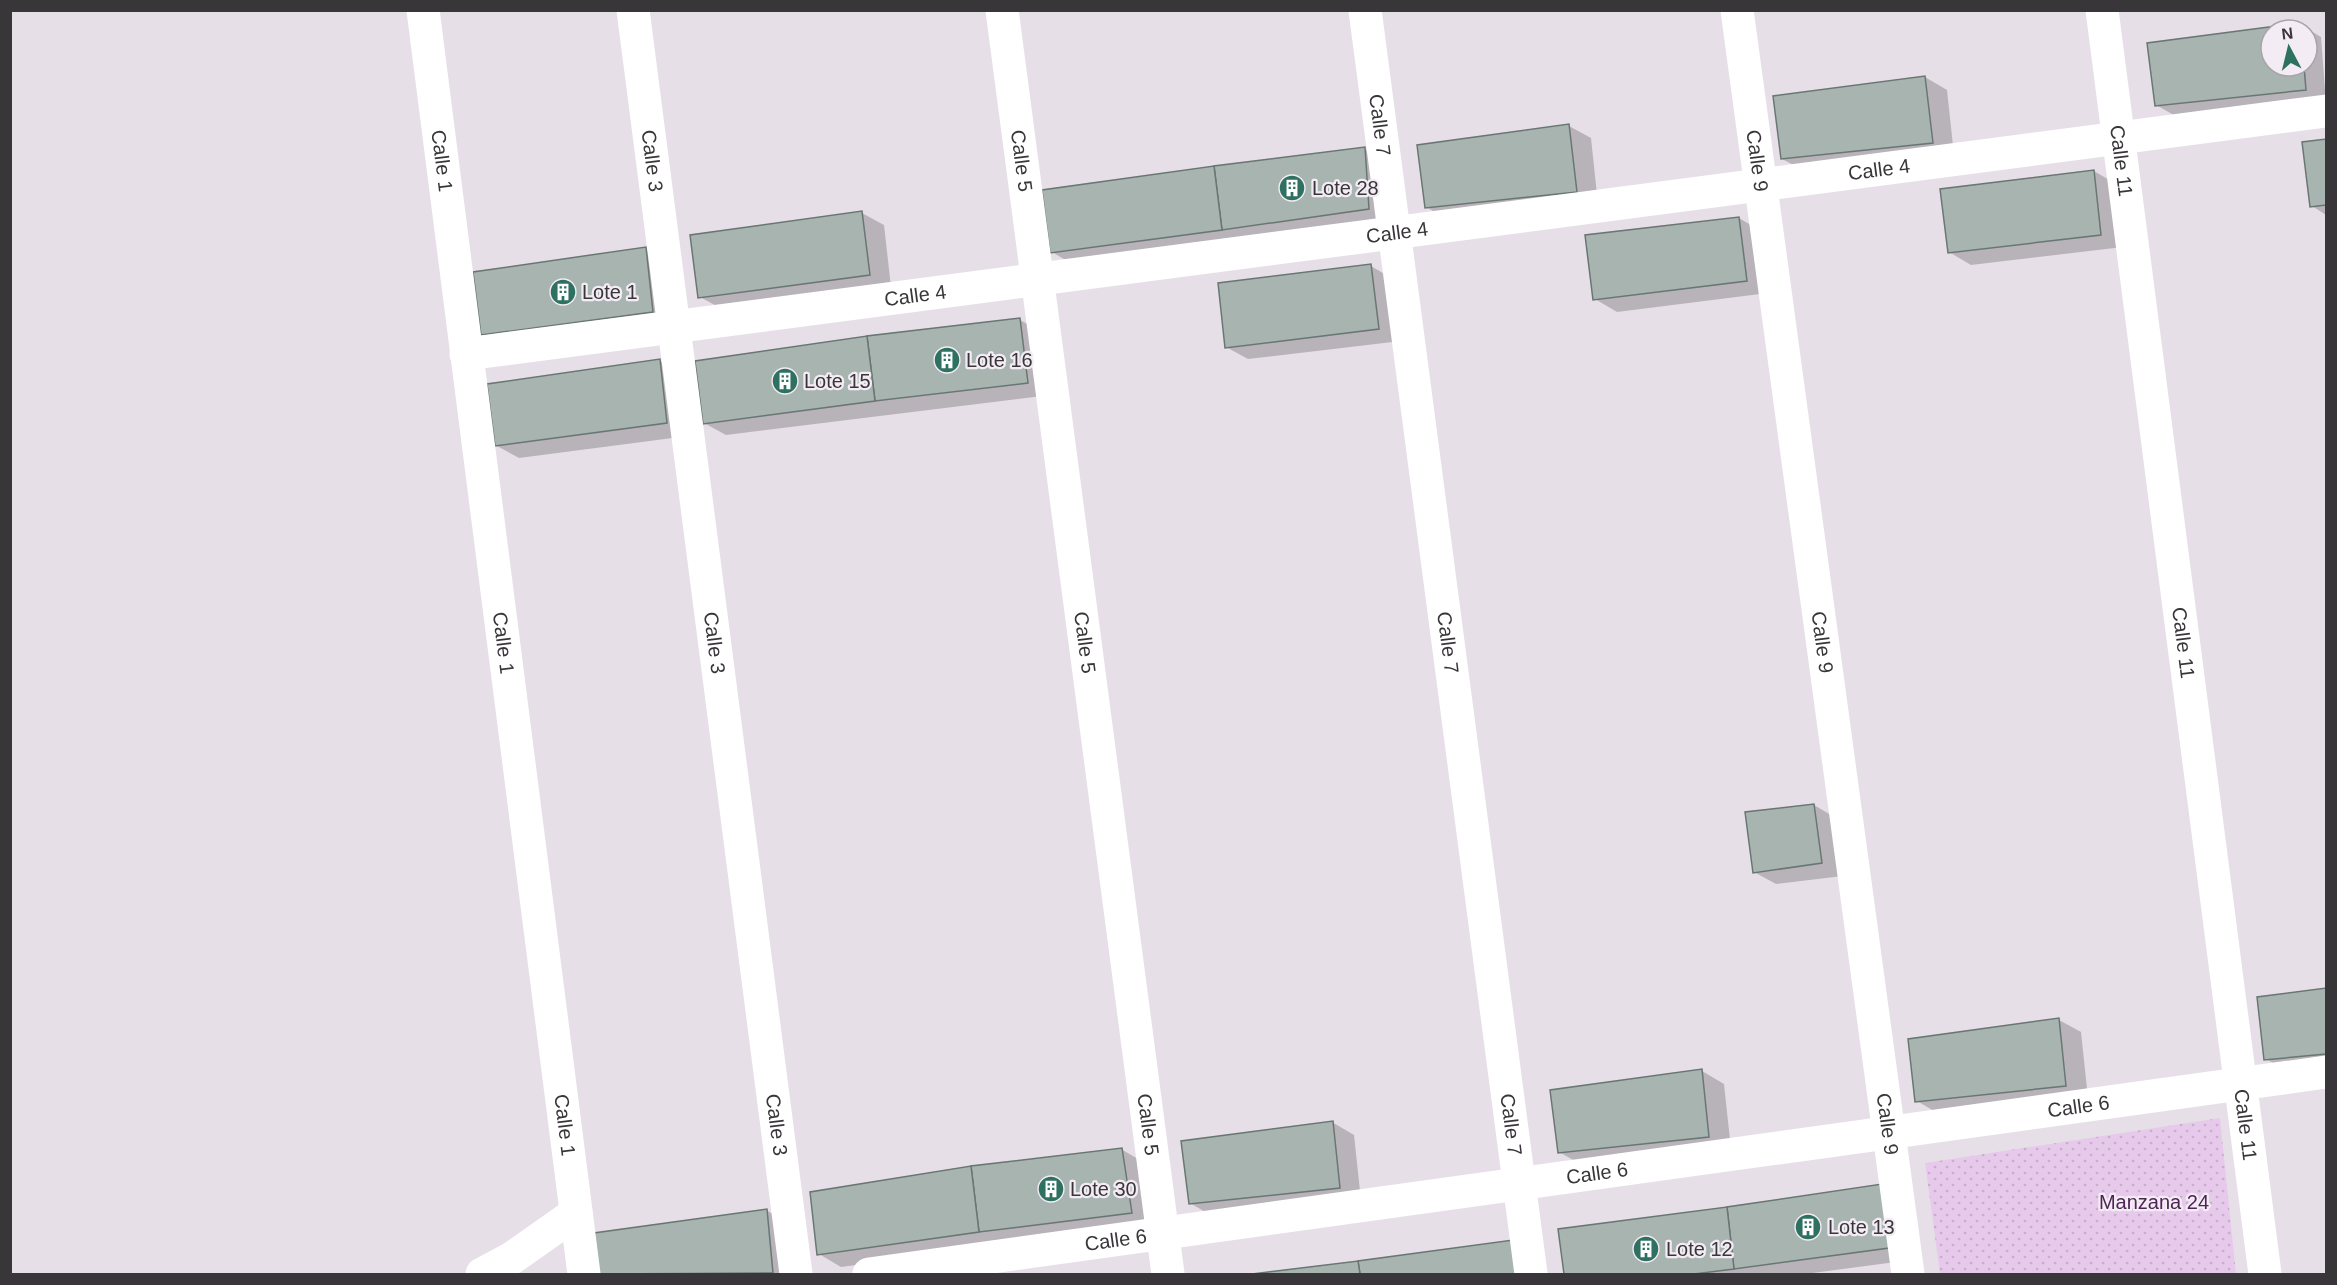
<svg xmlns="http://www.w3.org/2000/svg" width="2337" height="1285" font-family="Helvetica,sans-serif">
  <defs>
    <pattern id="park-dots" width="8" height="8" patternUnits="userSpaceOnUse" patternTransform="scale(1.5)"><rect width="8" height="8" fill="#e7caeb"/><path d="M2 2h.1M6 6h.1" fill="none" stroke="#c7aeca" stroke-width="1.8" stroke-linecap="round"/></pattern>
  </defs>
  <rect width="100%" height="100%" fill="#e7dfe8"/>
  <polygon fill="url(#park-dots)" points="2220,1118 2236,1274 1940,1274 1925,1163"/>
  <g fill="#0003" fill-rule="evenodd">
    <path d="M2299,24l22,13 5,66 -147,15 -23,-13 -7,-60zM2271,30h36v36h-36z"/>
    <polygon points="1925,77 1947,90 1954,155 1805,171 1782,159 1775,98"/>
    <polygon points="1569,126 1591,138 1598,204 1449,220 1426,207 1419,146"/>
    <polygon points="2326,141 2326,215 2312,206 2304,144"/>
    <polygon points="1364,149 1386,162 1391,221 1074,265 1052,252"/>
    <polygon points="2094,171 2116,184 2123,247 1971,265 1949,252"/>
    <polygon points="862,213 884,225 891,287 722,309 700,297"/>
    <polygon points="1739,218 1761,231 1768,293 1617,312 1595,299"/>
    <polygon points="645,249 667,262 674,325 504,347 482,334"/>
    <polygon points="1371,266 1393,279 1401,341 1248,359 1226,347"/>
    <polygon points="1020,320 1042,332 1050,395 726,435 704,423"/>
    <polygon points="660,361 682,373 688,436 519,458 497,446"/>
    <polygon points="1814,805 1836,818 1843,876 1776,884 1754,872"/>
    <polygon points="2326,989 2326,1068 2288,1072 2266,1059 2258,999"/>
    <polygon points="2059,1020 2081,1032 2088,1098 1939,1114 1917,1101"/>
    <polygon points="1702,1071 1724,1084 1731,1149 1582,1165 1559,1152"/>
    <polygon points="1332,1122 1354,1135 1361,1200 1212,1216 1190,1203"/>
    <polygon points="1121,1149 1143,1162 1153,1225 841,1267 819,1254"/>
    <polygon points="1882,1186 1911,1260 1805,1274 1565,1274 1559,1230"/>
    <polygon points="766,1210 788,1223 794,1274 601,1274 596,1234"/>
    <polygon points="1513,1242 1537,1274 1262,1274"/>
  </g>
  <g fill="#a8b4b0" stroke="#6a7672" stroke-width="1.5">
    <polygon points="2299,23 2300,30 2271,30 2271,66 2304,66 2306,90 2155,106 2147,43"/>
    <polygon points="1925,76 1933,143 1781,159 1773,96"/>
    <polygon points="1569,124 1577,192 1425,208 1417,145"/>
    <polygon points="2326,139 2326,205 2310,207 2302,142"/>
    <polygon points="1365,147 1369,209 1222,230 1214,166"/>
    <polygon points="1214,166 1222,230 1050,253 1042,190"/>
    <polygon points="2094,170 2101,235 1948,253 1940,189"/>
    <polygon points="862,211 870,275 698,298 690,235"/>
    <polygon points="1739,217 1747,281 1593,300 1585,235"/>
    <polygon points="646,247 653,312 481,335 473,272"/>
    <polygon points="1371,264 1379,329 1225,348 1218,283"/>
    <polygon points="1020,318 1028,383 875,401 867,336"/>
    <polygon points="867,336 875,401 703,424 695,361"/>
    <polygon points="660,359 667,423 495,446 487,384"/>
    <polygon points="1814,804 1822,863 1753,873 1745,812"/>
    <polygon points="2326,988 2326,1054 2264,1060 2257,997"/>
    <polygon points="2059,1018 2066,1086 1915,1102 1908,1039"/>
    <polygon points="1702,1069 1709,1137 1558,1153 1550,1090"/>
    <polygon points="1333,1121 1340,1188 1189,1204 1181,1141"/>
    <polygon points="1122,1148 1132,1213 979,1232 971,1166"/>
    <polygon points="971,1166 979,1232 817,1255 810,1192"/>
    <polygon points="1882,1184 1889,1248 1734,1269 1727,1207"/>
    <polygon points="1727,1207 1734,1269 1694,1274 1564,1274 1558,1229"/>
    <polygon points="767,1209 773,1273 599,1274 594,1233"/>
    <polygon points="1513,1240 1517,1274 1360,1274 1358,1261"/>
    <polygon points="1358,1261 1360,1274 1252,1274"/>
  </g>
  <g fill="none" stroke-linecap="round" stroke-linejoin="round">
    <g stroke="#fff" stroke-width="33">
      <path id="s1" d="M423,10l161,1264"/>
      <path id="s2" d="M633,10l163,1264"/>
      <path id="s3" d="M1002,10l166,1264"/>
      <path id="s4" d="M1365,10l166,1264"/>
      <path id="s5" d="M1737,10l171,1264"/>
      <path id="s6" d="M2102,10l163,1264"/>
      <path id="s7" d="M466,354l1860,-243"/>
      <polyline points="482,1274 512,1258 576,1213"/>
      <path id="s8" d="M869,1274l1457,-202"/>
    </g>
  </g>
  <defs>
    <symbol id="building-disc" viewBox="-11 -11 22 22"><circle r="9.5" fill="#2f7161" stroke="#f4ecf5"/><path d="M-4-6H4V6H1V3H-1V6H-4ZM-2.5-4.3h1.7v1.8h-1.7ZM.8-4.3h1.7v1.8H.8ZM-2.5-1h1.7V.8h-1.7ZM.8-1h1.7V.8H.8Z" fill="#fff"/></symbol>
  </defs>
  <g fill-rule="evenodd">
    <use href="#building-disc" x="1277" y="173" width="30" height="30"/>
    <use href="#building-disc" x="548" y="277" width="30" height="30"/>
    <use href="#building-disc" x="932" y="345" width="30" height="30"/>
    <use href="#building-disc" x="770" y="366" width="30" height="30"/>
    <use href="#building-disc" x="1036" y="1174" width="30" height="30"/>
    <use href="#building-disc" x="1793" y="1212" width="30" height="30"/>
    <use href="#building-disc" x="1631" y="1234" width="30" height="30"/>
  </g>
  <g text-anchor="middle" stroke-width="4.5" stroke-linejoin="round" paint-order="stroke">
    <g font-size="20" fill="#393639" stroke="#f4ecf5">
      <text dy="7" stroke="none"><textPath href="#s4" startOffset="116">Calle 7</textPath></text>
      <text dy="7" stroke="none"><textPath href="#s1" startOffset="152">Calle 1</textPath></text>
      <text dy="7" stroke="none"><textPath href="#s2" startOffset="152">Calle 3</textPath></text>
      <text dy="7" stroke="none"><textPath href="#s3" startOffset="152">Calle 5</textPath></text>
      <text dy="7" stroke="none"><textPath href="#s5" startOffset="152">Calle 9</textPath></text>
      <text dy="7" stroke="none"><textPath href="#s6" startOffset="152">Calle 11</textPath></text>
      <text dy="7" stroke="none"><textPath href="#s7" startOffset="1425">Calle 4</textPath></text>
      <text dy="7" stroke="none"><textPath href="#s7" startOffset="939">Calle 4</textPath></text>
      <text dy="7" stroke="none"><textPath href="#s7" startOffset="453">Calle 4</textPath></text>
      <text dy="7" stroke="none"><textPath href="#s1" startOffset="638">Calle 1</textPath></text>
      <text dy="7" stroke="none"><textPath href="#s2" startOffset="638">Calle 3</textPath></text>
      <text dy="7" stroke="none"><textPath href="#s3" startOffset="638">Calle 5</textPath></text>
      <text dy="7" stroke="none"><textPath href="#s4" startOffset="638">Calle 7</textPath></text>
      <text dy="7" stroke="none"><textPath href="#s5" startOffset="638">Calle 9</textPath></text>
      <text dy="7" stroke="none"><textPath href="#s6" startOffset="638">Calle 11</textPath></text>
      <text dy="7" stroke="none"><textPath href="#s8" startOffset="1221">Calle 6</textPath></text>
      <text dy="7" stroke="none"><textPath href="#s2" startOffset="1124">Calle 3</textPath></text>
      <text dy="7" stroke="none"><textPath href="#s3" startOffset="1124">Calle 5</textPath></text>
      <text dy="7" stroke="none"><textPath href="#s4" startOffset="1124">Calle 7</textPath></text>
      <text dy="7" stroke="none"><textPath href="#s5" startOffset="1124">Calle 9</textPath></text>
      <text dy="7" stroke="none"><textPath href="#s1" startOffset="1124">Calle 1</textPath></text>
      <text dy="7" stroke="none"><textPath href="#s6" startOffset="1124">Calle 11</textPath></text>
      <text dy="7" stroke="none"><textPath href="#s8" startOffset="735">Calle 6</textPath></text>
      <text dy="7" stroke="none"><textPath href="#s8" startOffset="249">Calle 6</textPath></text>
    </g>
    <g font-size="20" fill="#393639" stroke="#f4ecf5" text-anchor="start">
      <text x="1312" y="195">Lote 28</text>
      <text x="582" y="299">Lote 1</text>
      <text x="966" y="367">Lote 16</text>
      <text x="804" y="388">Lote 15</text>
      <text x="1070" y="1196">Lote 30</text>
      <text x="1828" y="1234">Lote 13</text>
      <text x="1666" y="1256">Lote 12</text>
    </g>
    <g font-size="20" fill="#4f2555" stroke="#f4ecf5">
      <text x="2154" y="1209">Manzana 24</text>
    </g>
  </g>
  <rect width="2337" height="1285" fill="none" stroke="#393639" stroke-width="24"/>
  <g transform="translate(2289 48) rotate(353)"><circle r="28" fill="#f4ecf5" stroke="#a9a3aa" stroke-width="1.5"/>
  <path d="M0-4.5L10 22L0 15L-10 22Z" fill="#2f7161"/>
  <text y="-9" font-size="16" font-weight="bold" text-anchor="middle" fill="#393639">N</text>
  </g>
</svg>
